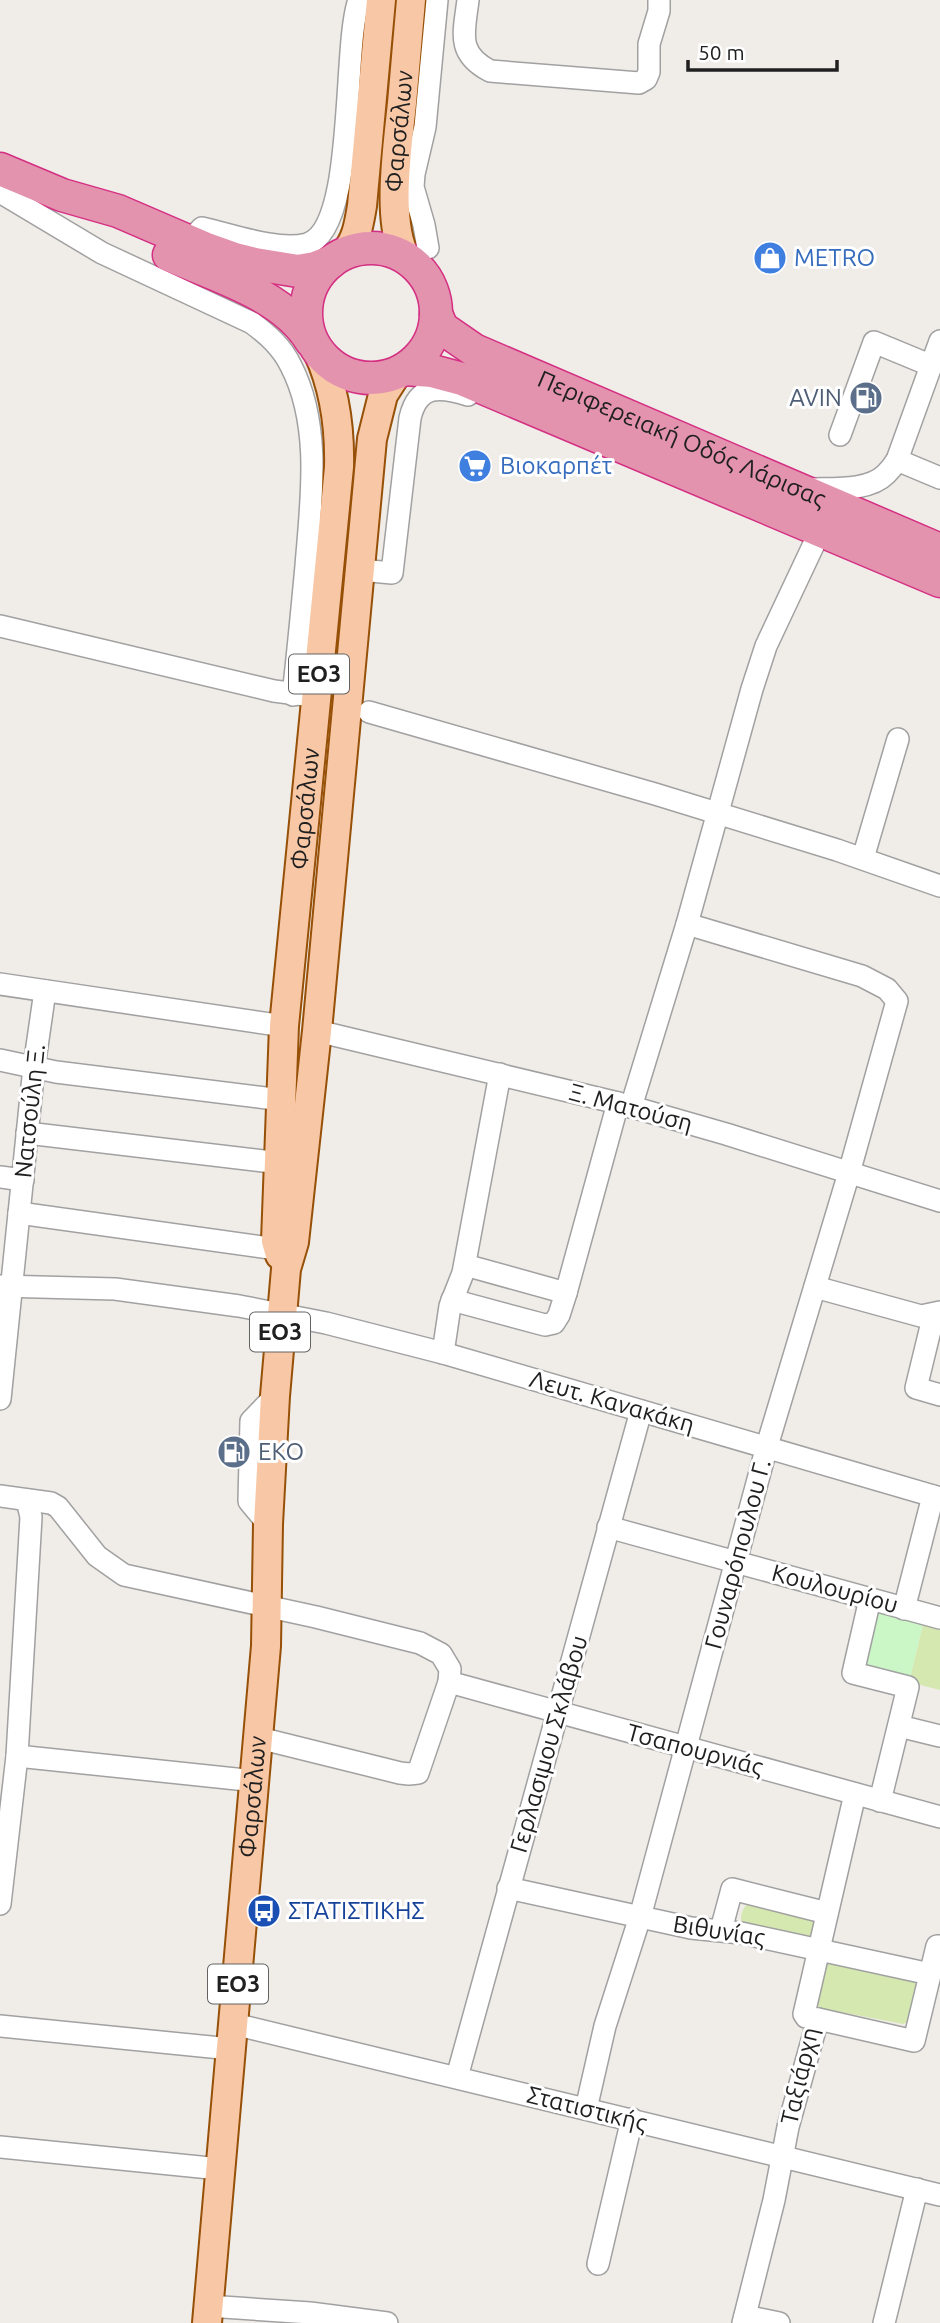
<svg xmlns="http://www.w3.org/2000/svg" width="940" height="2323" font-family="Ubuntu,sans-serif">
  <rect width="100%" height="100%" fill="#f0ece8"/>
  <g fill="#d4e8b0">
    <polygon points="923,1624 940,1628 940,1690 909,1682"/>
    <path d="M749,1902l66,19 1,3 -3,14 -71,-15c-3,-7 1,-15 7,-21z"/>
    <polygon points="829,1960 915,1980 917,1985 908,2022 903,2024 820,2008 815,2003 824,1965"/>
  </g>
  <polygon fill="#cbf7c7" points="876,1610 923,1624 909,1682 862,1669"/>
  <g fill="none" stroke-linecap="round" stroke-linejoin="round">
    <defs>
      <g id="minor">
        <path d="M468,0c-4,33 -12,53 22,71l149,12 7,-4 3,-7v-28l10,-33v-11"/>
        <path d="M0,192l102,61 150,70c16,12 30,24 39,43 31,60 20,136 15,200 -4,43 -8,86 -13,129"/>
        <path d="M189,242l13,-14c28,6 76,24 105,16 50,-15 35,-198 52,-244"/>
        <polyline points="428,248 424,225 413,187 414,174 425,127 437,0"/>
        <polyline points="840,435 874,342 932,366"/>
        <polyline points="897,460 940,478"/>
        <path d="M808,489c24,-1 60,3 78,-15 4,-4 8,-9 11,-14l43,-119"/>
        <path d="M360,570l32,3 18,-155c8,-34 30,-32 58,-23"/>
        <polyline points="0,626 274,691 305,695"/>
        <polyline points="369,712 655,794 837,850 940,886"/>
        <polyline points="863,858 898,739"/>
        <polyline points="0,984 284,1026"/>
        <polyline points="317,1031 618,1103 726,1134 940,1201"/>
        <polyline points="0,1060 56,1072 282,1100"/>
        <polyline points="631,1107 687,924 752,689 766,646 814,544"/>
        <polyline points="27,1133 280,1163"/>
        <polyline points="0,1177 23,1180"/>
        <polyline points="19,1213 277,1249"/>
        <polyline points="465,1265 566,1293"/>
        <polyline points="0,1286 115,1289 239,1306 326,1323 443,1353 940,1498"/>
        <polyline points="815,1287 921,1316 940,1312"/>
        <polyline points="452,1300 545,1325 554,1323 559,1315 566,1293 618,1103"/>
        <polyline points="934,1314 916,1388 940,1395"/>
        <polyline points="443,1353 450,1306 463,1273 500,1074"/>
        <polyline points="0,1399 34,1067 45,991"/>
        <polyline points="0,1496 51,1503 58,1507 97,1556 124,1575 316,1617 420,1643 441,1654 450,1669 449,1682 418,1773 409,1774 400,1773 259,1738"/>
        <polyline points="268,1524 249,1501 251,1421 275,1396"/>
        <polyline points="608,1527 940,1618"/>
        <polyline points="870,1599 853,1673 908,1687 880,1801"/>
        <polyline points="904,1609 933,1496"/>
        <polyline points="449,1682 940,1817"/>
        <polyline points="899,1726 940,1736"/>
        <polyline points="17,1756 256,1781"/>
        <polyline points="508,1888 691,1928 741,1933 930,1974"/>
        <polyline points="0,1904 17,1756 31,1517 27,1500"/>
        <polyline points="721,1930 732,1889 827,1913"/>
        <polyline points="818,2019 914,2041 937,1946 940,1946"/>
        <polyline points="234,2024 940,2195"/>
        <polyline points="0,2026 231,2049"/>
        <polyline points="457,2077 641,1411"/>
        <polyline points="586,2109 605,2026 640,1917 767,1446 849,1173 897,1001 887,989 862,976 687,924"/>
        <polyline points="0,2147 220,2169"/>
        <polyline points="598,2264 632,2119"/>
        <polyline points="208,2306 310,2313 387,2323"/>
        <polyline points="745,2316 779,2323"/>
        <polyline points="743,2323 774,2200 788,2127 818,2019 806,2017 804,2014 855,1794"/>
        <polyline points="884,2323 917,2189"/>
      </g>
      <g id="major">
        <path d="M345,253c12,-13 14,-30 17,-47l19,-206"/>
        <path id="s1" d="M407,260c-22,-34 -9,-117 -5,-157 3,-34 6,-69 9,-103"/>
        <path id="s2" d="M280,1255l-4,-14 8,-215 55,-559c1,-41 -4,-78 -21,-115"/>
        <path id="s3" d="M207,2323l59,-677 2,-122 7,-128 11,-127 8,-27 23,-211 55,-592 11,-44 14,-22"/>
      </g>
      <g id="highway">
        <polyline points="0,169 62,195 118,211 204,248 235,259 255,264 298,271 315,268 331,262"/>
        <circle cx="371" cy="313" r="65"/>
        <path d="M169,255c47,21 115,40 142,86"/>
        <path id="s4" d="M436,314l6,14 32,22 466,200"/>
        <polyline points="405,369 432,371 462,379 940,581"/>
      </g>
    </defs>
    <use href="#minor" stroke="#a1a1a1" stroke-width="24"/>
    <use href="#major" stroke="#965007" stroke-width="32"/>
    <use href="#highway" stroke="#d42f82" stroke-width="35"/>
    <use href="#minor" stroke="#fff" stroke-width="21"/>
    <use href="#major" stroke="#f8c7a5" stroke-width="28"/>
    <use href="#highway" stroke="#e493af" stroke-width="32"/>
  </g>
  <defs>
    <symbol id="shop-disc" viewBox="-11 -11 22 22"><circle r="9.5" fill="#3f7fe0" stroke="#fff"/><path d="M-5-2.5h2.3a2.7 3.5 0 0 1 5.4 0H5L5.5 6h-11ZM-1.5-2.5h3a1.5 2.3 0 0 0-3 0Z" fill="#fff"/></symbol>
    <symbol id="fuel-disc" viewBox="-11 -11 22 22"><circle r="9.5" fill="#5c6f8a" stroke="#fff"/><path d="M-5.5-6h7V0h2V4h1.3V-2.5L3-4.5l.8-.8L6-3V5H2.5V1h-1V6h-7ZM-4.2-4.7v3.2H.2V-4.7Z" fill="#fff"/></symbol>
    <symbol id="supermarket-disc" viewBox="-11 -11 22 22"><circle r="9.5" fill="#3f7fe0" stroke="#fff"/><path d="M-6-5.5h2.5l.6 2H6L4.5 2H-2.5L-4.4-4H-6ZM-1.5 3.2a1.3 1.3 0 1 0 .1 0ZM3 3.2a1.3 1.3 0 1 0 .1 0Z" fill="#fff"/></symbol>
    <symbol id="bus-disc" viewBox="-11 -11 22 22"><circle r="9.5" fill="#1a4fb4" stroke="#fff"/><path d="M-5-6H5V4H4V6H2V4H-2V6H-4V4H-5ZM-3.5-4V0h7V-4ZM-3.5 1.2v1.5H-2V1.2ZM2 1.2v1.5H3.5V1.2Z" fill="#fff"/></symbol>
  </defs>
  <g fill-rule="evenodd">
    <use href="#shop-disc" x="751" y="239" width="38" height="38"/>
    <use href="#fuel-disc" x="847" y="379" width="38" height="38"/>
    <use href="#supermarket-disc" x="456" y="447" width="38" height="38"/>
    <use href="#fuel-disc" x="215" y="1433" width="38" height="38"/>
    <use href="#bus-disc" x="245" y="1892" width="38" height="38"/>
  </g>
  <g text-anchor="middle" stroke-width="6" stroke-linejoin="round" paint-order="stroke">
    <g fill="#fff" stroke="#636363" stroke-width="2">
      <rect x="289" y="654.5" width="60" height="39" rx="5"/>
      <rect x="250" y="1312.5" width="60" height="39" rx="5"/>
      <rect x="208" y="1964.5" width="60" height="39" rx="5"/>
    </g>
    <g font-size="23" font-weight="bold" fill="#202020">
      <text x="319" y="682">ΕΟ3</text>
      <text x="280" y="1340">ΕΟ3</text>
      <text x="238" y="1992">ΕΟ3</text>
    </g>
    <g font-size="24" fill="#202020" stroke="#fff">
      <text dy="8" stroke="none"><textPath href="#s1" startOffset="131">Φαρσάλων</textPath></text>
      <text dy="8" stroke="none"><textPath href="#s4" startOffset="280">Περιφερειακή Οδός Λάρισας</textPath></text>
      <text dy="8" stroke="none"><textPath href="#s2" startOffset="448">Φαρσάλων</textPath></text>
      <text transform="translate(631 1108) rotate(15)" y="8">Ξ. Ματούση</text>
      <text transform="translate(30 1111) rotate(-84)" y="8">Νατσούλη Ξ.</text>
      <text transform="translate(612 1402) rotate(16)" y="8">Λευτ. Κανακάκη</text>
      <text transform="translate(738 1554) rotate(-75)" y="8">Γουναρόπουλου Γ.</text>
      <text transform="translate(835 1589) rotate(15)" y="8">Κουλουρίου</text>
      <text transform="translate(549 1744) rotate(-74)" y="8">Γερλασιμου Σκλάβου</text>
      <text transform="translate(695 1750) rotate(15)" y="8">Τσαπουρνιάς</text>
      <text dy="8" stroke="none"><textPath href="#s3" startOffset="528">Φαρσάλων</textPath></text>
      <text transform="translate(719 1931) rotate(9)" y="8">Βιθυνίας</text>
      <text transform="translate(800 2076) rotate(-77)" y="8">Ταξιάρχη</text>
      <text transform="translate(587 2109) rotate(14)" y="8">Στατιστικής</text>
    </g>
    <g font-size="24" fill="#366cbe" stroke="#fff" text-anchor="start">
      <text x="794" y="266">METRO</text>
      <text x="500" y="474">Βιοκαρπέτ</text>
    </g>
    <g font-size="24" fill="#4e5e75" stroke="#fff" text-anchor="end">
      <text x="842" y="406">AVIN</text>
      <text x="258" y="1460" text-anchor="start">EKO</text>
    </g>
    <g font-size="24" fill="#164399" stroke="#fff" text-anchor="start">
      <text x="288" y="1919">ΣΤΑΤΙΣΤΙΚΗΣ</text>
    </g>
  </g>
  <path d="M688 60v10h149v-10" fill="none" stroke="#202020" stroke-width="3.5"/>
  <text x="698" y="60" font-size="21" fill="#202020" stroke="#ffffff" stroke-width="5" paint-order="stroke">50 m</text>
</svg>
